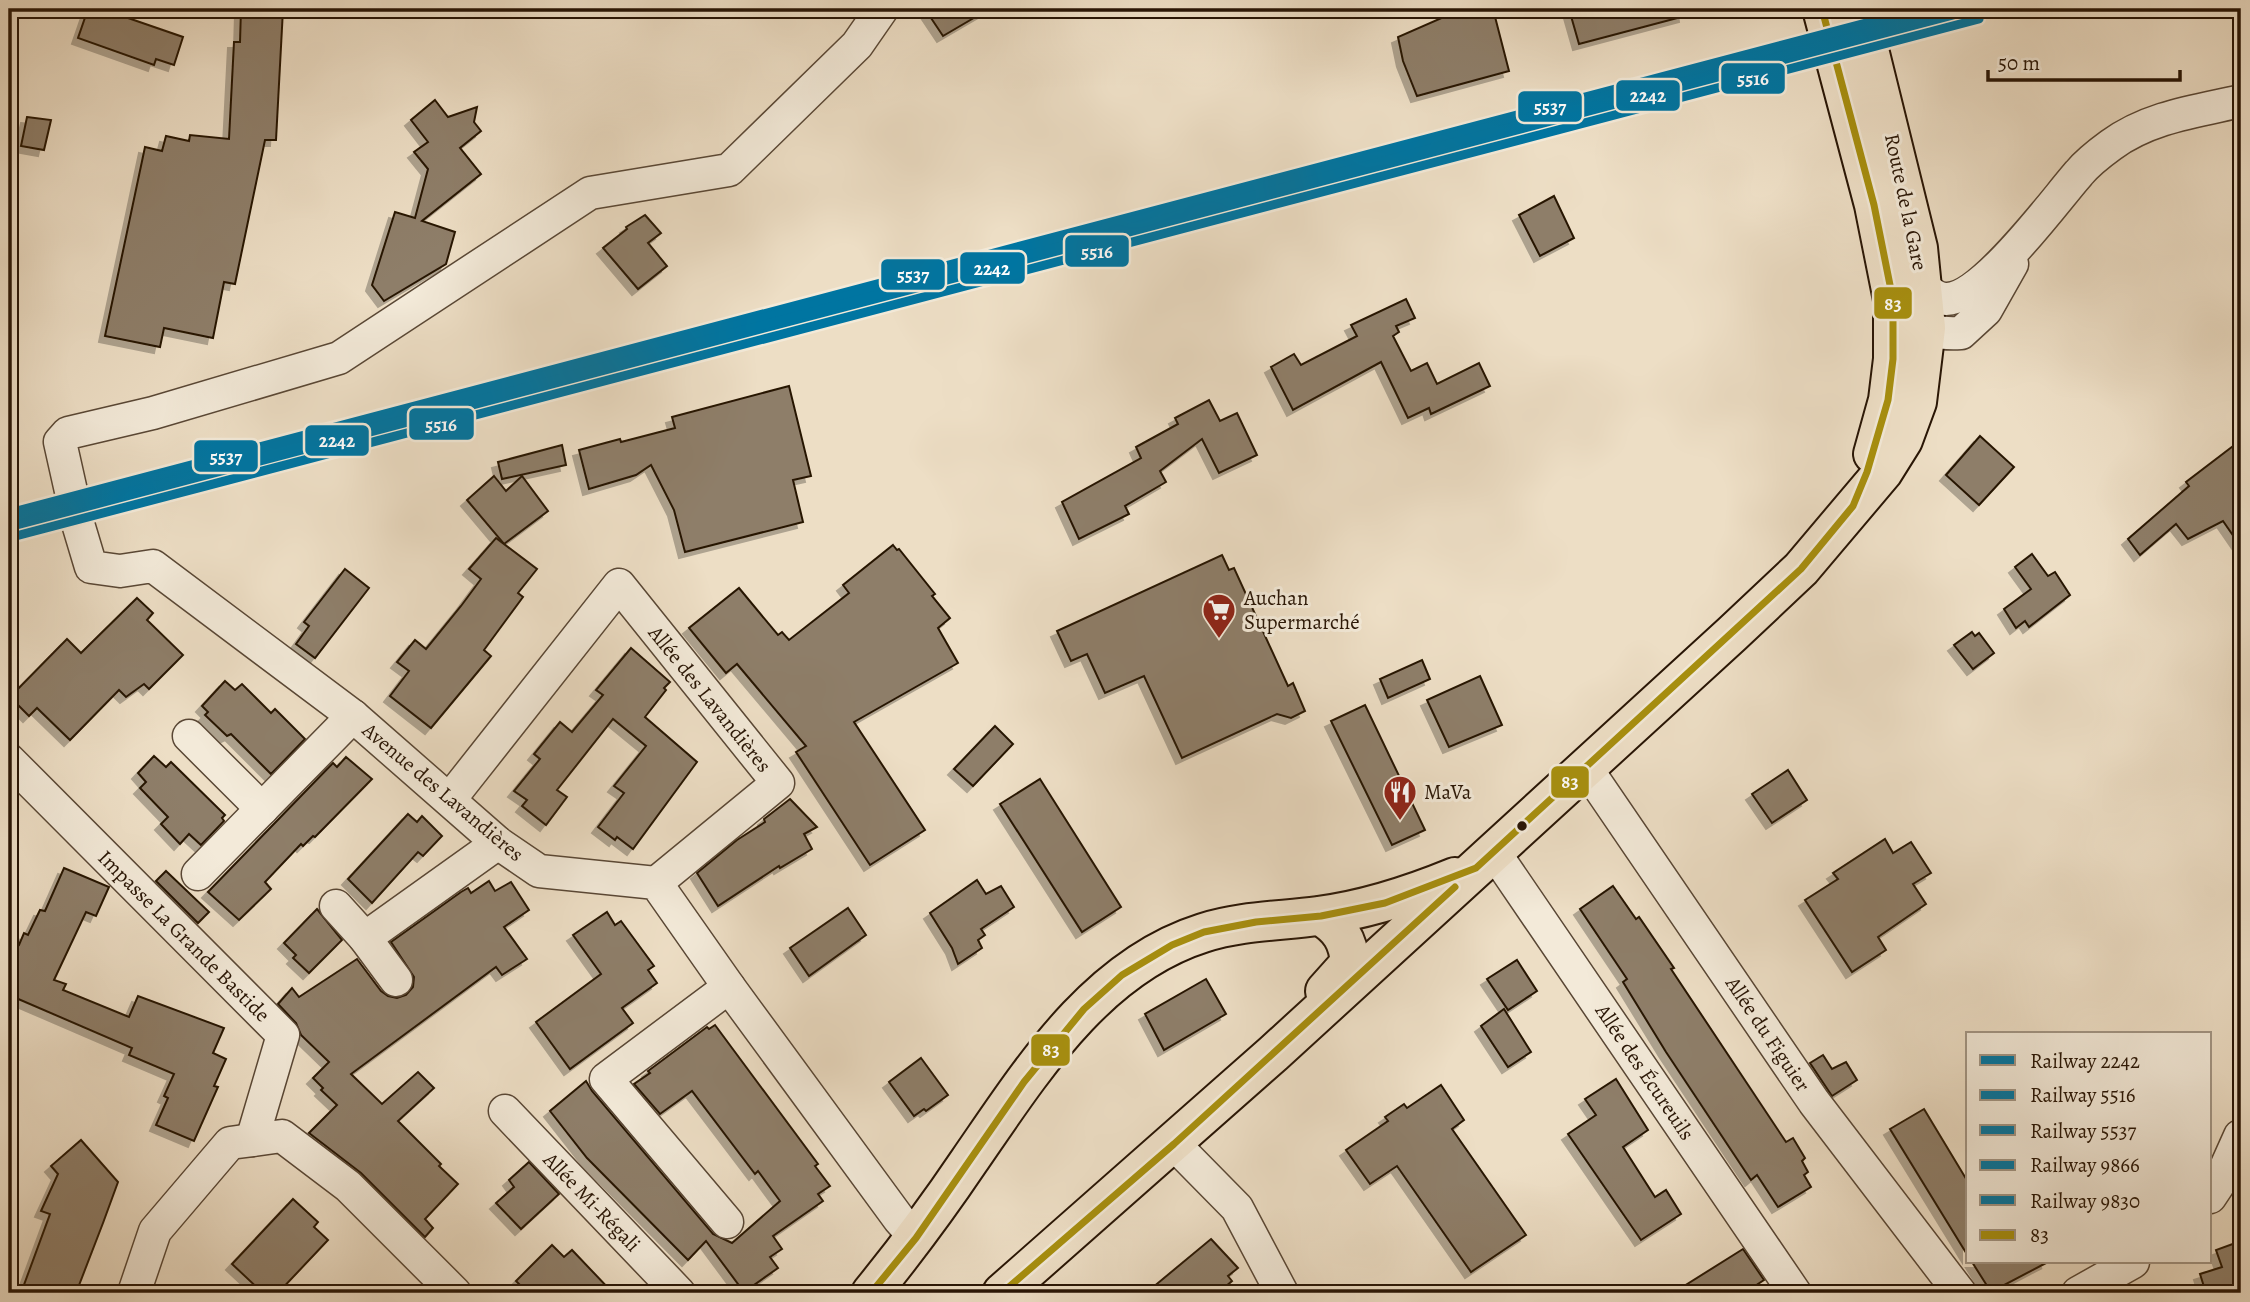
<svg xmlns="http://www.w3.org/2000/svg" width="2250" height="1302" font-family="Alegreya,serif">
  <defs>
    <filter id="shadow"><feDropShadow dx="-6" dy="6" stdDeviation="0" flood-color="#0004"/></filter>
  </defs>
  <rect width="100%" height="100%" fill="#eddec5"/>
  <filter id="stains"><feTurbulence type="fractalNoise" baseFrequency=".00286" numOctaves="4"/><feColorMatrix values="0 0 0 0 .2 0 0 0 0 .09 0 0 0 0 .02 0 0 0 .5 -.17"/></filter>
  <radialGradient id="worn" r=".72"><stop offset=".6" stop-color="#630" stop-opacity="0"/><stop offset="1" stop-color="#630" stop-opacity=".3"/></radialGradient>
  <g fill="#8e7e69" stroke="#281505" stroke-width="2" filter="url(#shadow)">
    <polygon points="88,9 102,9 183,37 174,65 156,59 154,65 78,38"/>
    <polygon points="241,9 283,9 276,140 265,140 235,284 224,282 213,338 164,328 160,347 105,336 145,147 162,151 166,136 189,141 190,135 229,139 234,42 240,42"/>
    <polygon points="925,9 989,9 943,36"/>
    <polygon points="1462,9 1493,9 1509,71 1417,96 1403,61 1398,37"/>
    <polygon points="1569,9 1684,9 1685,16 1579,44"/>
    <polygon points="435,100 448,117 477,107 474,122 481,131 460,148 481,174 422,221 455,232 446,264 384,301 372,285 395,212 415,218 428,169 414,152 428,142 411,120"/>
    <polygon points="27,117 51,120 44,150 21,146"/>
    <polygon points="1554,196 1574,238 1540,256 1519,215"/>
    <polygon points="645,215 661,233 648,243 667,266 638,289 603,248 627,229 626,227"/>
    <polygon points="1406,299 1415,318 1396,326 1399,332 1393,336 1411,371 1427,363 1437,384 1479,363 1490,386 1431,414 1429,408 1408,418 1381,362 1293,410 1271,367 1294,354 1301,365 1357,336 1351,325"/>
    <polygon points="789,386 811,476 793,480 803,522 685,552 674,510 651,465 636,475 589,489 579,450 620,439 621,442 675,428 672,417"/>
    <polygon points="1209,400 1220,421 1237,413 1257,455 1219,473 1202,439 1160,471 1166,482 1125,506 1129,514 1079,539 1062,502 1141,458 1136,447 1178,424 1175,418"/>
    <polygon points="1980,436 2014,467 1979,505 1946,475"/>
    <polygon points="2241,440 2241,547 2223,521 2188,539 2176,524 2140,555 2128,539 2189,486 2186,482"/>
    <polygon points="562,445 566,465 502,479 498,462"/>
    <polygon points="494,476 506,491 522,476 548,511 504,544 467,500"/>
    <polygon points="496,538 537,569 518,593 523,597 484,650 491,656 431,728 390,696 409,671 397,662 415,640 426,649 461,606 481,579 469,569"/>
    <polygon points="893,545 897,550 899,549 935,594 932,596 950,618 938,628 958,663 854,722 925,830 870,865 796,752 806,746 737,664 726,673 689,628 739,588 778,635 782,632 789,640 849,593 843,585"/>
    <polygon points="2032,554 2048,576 2055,572 2070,595 2029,627 2025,621 2016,628 2004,609 2031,589 2015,567"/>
    <polygon points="1222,555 1229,570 1234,568 1288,686 1293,683 1305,711 1291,718 1277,714 1182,758 1144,676 1105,693 1087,654 1071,661 1057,631"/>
    <polygon points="345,569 369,588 315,658 296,644 309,626 304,622"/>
    <polygon points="137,598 153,613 147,620 183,655 149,689 144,684 126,697 119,690 70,740 37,708 29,716 10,697 67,639 81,653"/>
    <polygon points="1972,632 1975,636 1979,633 1994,653 1973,669 1954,645"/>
    <polygon points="631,648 670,682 664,688 666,690 645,717 697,762 633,849 617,837 615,840 598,827 624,793 614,786 646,746 613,719 557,790 567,797 546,825 522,806 527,800 514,791 540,759 534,754 560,722 572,732 603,695 596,690"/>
    <polygon points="1422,660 1430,679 1388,698 1380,679"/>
    <polygon points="1480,676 1502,725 1449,747 1427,700"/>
    <polygon points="225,681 235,690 242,684 271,713 275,709 305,739 271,774 231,734 227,736 205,715 208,712 202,706"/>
    <polygon points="1365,705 1425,830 1392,845 1331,721"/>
    <polygon points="995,726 1013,744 973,786 954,769"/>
    <polygon points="154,756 166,767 171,762 225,815 222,818 224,821 201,845 189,834 180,844 161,824 168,817 140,788 146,782 138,773"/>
    <polygon points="346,757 372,779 315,837 313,836 303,846 301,844 265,882 271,889 239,920 208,892 333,763 337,767"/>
    <polygon points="1788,770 1807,800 1772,823 1752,794"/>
    <polygon points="1040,779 1121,907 1082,932 1000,804"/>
    <polygon points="790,799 817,827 804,834 812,849 780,868 779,866 718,906 697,873 737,840 765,822 764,819"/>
    <polygon points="408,814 417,822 422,816 442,836 423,856 418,852 372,903 348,879"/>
    <polygon points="1885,839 1893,853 1911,842 1931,873 1913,884 1926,904 1878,937 1886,950 1852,972 1805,900 1838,879 1833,873"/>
    <polygon points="64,868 109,887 96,916 86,912 54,980 66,984 63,990 129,1017 138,996 224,1028 213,1053 226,1059 214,1086 218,1087 194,1141 156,1125 168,1098 164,1096 174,1074 129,1055 132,1048 9,995 9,941 19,945 24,933 28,935 40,910 45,911"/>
    <polygon points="166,871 209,912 198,923 156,881"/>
    <polygon points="977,880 986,894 1001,886 1014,907 981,929 985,935 978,940 982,948 958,964 952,948 930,913"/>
    <polygon points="489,881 495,891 511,882 529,910 504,927 527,959 502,975 496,967 351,1074 382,1104 418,1072 434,1088 398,1121 441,1164 439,1166 458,1184 425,1219 433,1228 425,1237 361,1173 309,1133 337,1105 321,1090 323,1088 313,1078 329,1062 301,1035 296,1023 278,1004 292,988 299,997 357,959 381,991 388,996 397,998 406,995 413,987 414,977 391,942 461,892 468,888 471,893"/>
    <polygon points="1613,886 1636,919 1639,917 1674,968 1671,969 1786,1142 1793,1138 1805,1158 1802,1161 1808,1172 1804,1175 1811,1187 1778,1207 1757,1175 1751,1180 1666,1052 1623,982 1627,979 1580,909"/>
    <polygon points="848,908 866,935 809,976 790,948"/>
    <polygon points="317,909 342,940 309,973 293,958 296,955 284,943"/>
    <polygon points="607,912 615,925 621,921 654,966 648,970 657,983 622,1008 633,1023 570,1069 536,1022 601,974 573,935"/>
    <polygon points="1517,960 1537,991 1508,1010 1487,979"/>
    <polygon points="1206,979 1226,1014 1164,1050 1145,1014"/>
    <polygon points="1504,1009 1531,1052 1508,1067 1481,1026"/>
    <polygon points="715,1025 818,1164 815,1166 830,1186 818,1194 823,1201 773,1236 782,1249 770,1257 778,1268 744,1292 706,1241 688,1260 587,1158 550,1111 586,1081 592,1091 713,1234 732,1243 780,1201 758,1171 755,1174 692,1091 660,1114 634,1084 650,1073 648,1071 707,1027 709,1029"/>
    <polygon points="1823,1055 1832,1069 1846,1062 1857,1080 1832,1096 1810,1063"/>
    <polygon points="921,1058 948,1095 926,1111 924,1109 914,1116 889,1082"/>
    <polygon points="1616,1079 1648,1130 1623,1147 1655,1197 1666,1190 1681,1214 1641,1240 1568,1134 1596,1115 1585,1099"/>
    <polygon points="1441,1085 1464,1120 1452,1129 1526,1235 1471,1272 1397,1166 1370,1184 1346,1150 1388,1121 1385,1117 1404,1104 1407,1108"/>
    <polygon points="1924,1109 1968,1182 1968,1256 1890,1129"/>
    <polygon points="81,1140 118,1182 103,1223 76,1293 21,1293 50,1214 41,1211 58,1174 51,1166"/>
    <polygon points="529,1162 559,1194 521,1229 496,1203 514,1187 509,1180"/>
    <polygon points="293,1199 318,1222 314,1227 328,1240 278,1293 263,1293 232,1264"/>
    <polygon points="1211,1239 1238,1268 1228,1276 1232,1281 1218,1293 1146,1293"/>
    <polygon points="2241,1241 2241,1293 2206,1293 2200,1274 2222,1267 2216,1250"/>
    <polygon points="552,1245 564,1257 572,1250 613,1293 528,1293 516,1281"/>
    <polygon points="1743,1249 1764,1280 1755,1286 1761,1293 1673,1293"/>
    <polygon points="1972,1262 2048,1262 1991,1292"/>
  </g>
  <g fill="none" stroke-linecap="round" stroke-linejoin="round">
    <defs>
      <g id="minor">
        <polyline points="882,9 857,45 729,170 590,193 339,358 153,413 68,433 60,442 79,527 91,567 120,571 153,566 353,716 498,843 539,871 656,883 729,987 899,1219 916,1238"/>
        <path d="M1924,287c7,7 13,12 22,12 37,1 109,-99 133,-126 9,-11 21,-20 32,-28 38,-28 86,-34 130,-44"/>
        <path d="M1912,313c9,20 31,21 49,20l25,-23 26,-46"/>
        <polyline points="189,736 262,809"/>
        <polyline points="9,760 283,1035 252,1140"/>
        <polyline points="1586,768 1814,1102 1960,1293"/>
        <polyline points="450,799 619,585 778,783 656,883"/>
        <polyline points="1494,852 1795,1293"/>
        <polyline points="198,874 353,716"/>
        <polyline points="336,906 365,938 396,980"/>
        <polyline points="365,938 498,843"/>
        <polyline points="505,1111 679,1293"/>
        <polyline points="1174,1144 1237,1208 1282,1293"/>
        <polyline points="2210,1197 2218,1185 2240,1136"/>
        <polyline points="727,1222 606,1079 729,987"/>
        <polyline points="134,1293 155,1231 230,1143 282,1136 348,1186 455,1293"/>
        <polyline points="2078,1293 2133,1262"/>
      </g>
      <g id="major">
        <polyline points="1822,9 1874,205 1893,300 1893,359 1888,400 1873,454"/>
        <path d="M1321,916c19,12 27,24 29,47l-25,28"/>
        <path d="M871,1293c35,-43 67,-86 98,-132 61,-88 126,-194 234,-228 37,-12 77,-12 115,-17 48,-6 93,-21 137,-39"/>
        <polyline points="1002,1293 1274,1053 1732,634 1801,569 1883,472 1903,440 1917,402 1926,328 1918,248 1859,9"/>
      </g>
    </defs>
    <use href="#minor" stroke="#594735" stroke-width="35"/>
    <use href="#major" stroke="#281505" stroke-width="42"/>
    <use href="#minor" stroke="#f3ead9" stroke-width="32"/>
    <use href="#major" stroke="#eddec5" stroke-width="38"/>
    <defs>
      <g id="bus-1">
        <polyline points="871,1293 916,1238 1024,1082 1084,1009 1122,975 1172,945 1204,932 1256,922 1321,916 1385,903 1476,868 1801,569 1853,506 1867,472 1888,400 1893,359 1893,300 1874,205 1822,9"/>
        <polyline points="1002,1293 1174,1144 1455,887"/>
      </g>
    </defs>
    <use href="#bus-1" stroke="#f3ead9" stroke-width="12"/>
    <use href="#bus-1" stroke="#a78f0f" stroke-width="7"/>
    <defs>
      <polyline id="rail-1" points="9,527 1976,9"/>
      <polyline id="rail-2" points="12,537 1979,19"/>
      <polyline id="rail-3" points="9,513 1919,9"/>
      <polyline id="rail-4" points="9,516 1936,9"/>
      <polyline id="rail-5" points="12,523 1922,19"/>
    </defs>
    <use href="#rail-1" stroke="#f3ead9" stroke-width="14"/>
    <use href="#rail-2" stroke="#f3ead9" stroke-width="14"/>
    <use href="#rail-3" stroke="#f3ead9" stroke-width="14"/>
    <use href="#rail-4" stroke="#f3ead9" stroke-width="14"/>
    <use href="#rail-5" stroke="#f3ead9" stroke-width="14"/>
    <use href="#rail-1" stroke="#0075a1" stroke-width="9"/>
    <use href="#rail-2" stroke="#0075a1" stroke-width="9"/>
    <use href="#rail-3" stroke="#0075a1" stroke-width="9"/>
    <use href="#rail-4" stroke="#0075a1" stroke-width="9"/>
    <use href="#rail-5" stroke="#0075a1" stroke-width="9"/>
  </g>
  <defs>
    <symbol id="supermarket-pin" viewBox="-11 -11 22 30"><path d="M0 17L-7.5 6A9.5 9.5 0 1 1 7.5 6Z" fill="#8f2418" stroke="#f3ead9"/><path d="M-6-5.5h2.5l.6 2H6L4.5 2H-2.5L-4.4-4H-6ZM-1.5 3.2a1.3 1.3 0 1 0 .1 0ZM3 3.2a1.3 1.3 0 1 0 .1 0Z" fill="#fff"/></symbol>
    <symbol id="restaurant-pin" viewBox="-11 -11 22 30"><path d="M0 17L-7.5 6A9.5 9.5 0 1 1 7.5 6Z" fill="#8f2418" stroke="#f3ead9"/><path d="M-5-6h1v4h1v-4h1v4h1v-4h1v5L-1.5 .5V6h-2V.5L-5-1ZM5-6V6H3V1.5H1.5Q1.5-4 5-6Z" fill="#fff"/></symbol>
  </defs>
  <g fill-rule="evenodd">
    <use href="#supermarket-pin" x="1200" y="591" width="38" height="52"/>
    <use href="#restaurant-pin" x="1381" y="773" width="38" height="52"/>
  </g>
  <circle fill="#281505" stroke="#f3ead9" stroke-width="2.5" cx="1522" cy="826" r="6"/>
  <g text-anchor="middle" stroke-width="6" stroke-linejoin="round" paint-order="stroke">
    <g font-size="21" fill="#281505" stroke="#f3ead9">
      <text transform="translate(1906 202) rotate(78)" y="7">Route de la Gare</text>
      <text transform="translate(710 699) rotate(51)" y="7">Allée des Lavandières</text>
      <text transform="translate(443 792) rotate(40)" y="7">Avenue des Lavandières</text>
      <text transform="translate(184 936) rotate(45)" y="7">Impasse La Grande Bastide</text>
      <text transform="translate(1768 1034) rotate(56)" y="7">Allée du Figuier</text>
      <text transform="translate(1645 1072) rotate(56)" y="7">Allée des Écureuils</text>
      <text transform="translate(592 1202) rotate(46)" y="7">Allée Mi-Régali</text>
    </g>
    <g font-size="21" fill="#281505" stroke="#f3ead9" text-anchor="start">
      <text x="1244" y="605">Auchan<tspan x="1244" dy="24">Supermarché</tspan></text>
      <text x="1424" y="799">MaVa</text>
    </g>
  </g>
  <g stroke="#f3ead9" stroke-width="2.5">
    <rect x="1720" y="62" width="66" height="33" rx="7" fill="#0075a1"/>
    <rect x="1615" y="79" width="66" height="33" rx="7" fill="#0075a1"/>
    <rect x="1517" y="90" width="66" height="33" rx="7" fill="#0075a1"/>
    <rect x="1064" y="234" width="66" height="34" rx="7" fill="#0075a1"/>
    <rect x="959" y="251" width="67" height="34" rx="7" fill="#0075a1"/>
    <rect x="880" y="258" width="66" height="33" rx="7" fill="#0075a1"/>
    <rect x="1873" y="286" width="40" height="34" rx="7" fill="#a78f0f"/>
    <rect x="408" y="407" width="67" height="34" rx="7" fill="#0075a1"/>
    <rect x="304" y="424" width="66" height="33" rx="7" fill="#0075a1"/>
    <rect x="193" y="439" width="66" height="34" rx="7" fill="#0075a1"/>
    <rect x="1550" y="765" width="40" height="34" rx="7" fill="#a78f0f"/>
    <rect x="1030" y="1033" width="41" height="34" rx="7" fill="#a78f0f"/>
  </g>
  <g font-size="19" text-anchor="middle" font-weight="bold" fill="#fff">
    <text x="1753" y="85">5516</text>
    <text x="1648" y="102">2242</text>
    <text x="1550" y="113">5537</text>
    <text x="1097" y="258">5516</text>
    <text x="992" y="275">2242</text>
    <text x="913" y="281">5537</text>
    <text x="1893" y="310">83</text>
    <text x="441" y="431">5516</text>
    <text x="337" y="447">2242</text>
    <text x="226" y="463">5537</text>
    <text x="1570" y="788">83</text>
    <text x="1051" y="1056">83</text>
  </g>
  <rect width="2250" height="1302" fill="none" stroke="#eddec5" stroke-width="35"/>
  <rect x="10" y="10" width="2229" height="1281" fill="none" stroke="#281505" stroke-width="3.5"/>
  <rect x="18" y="18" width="2215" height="1267" fill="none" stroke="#281505" stroke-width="2"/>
  <rect x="1966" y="1032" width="245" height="231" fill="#f3ead9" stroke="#a29584" stroke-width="2"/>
  <rect x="1980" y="1055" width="35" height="10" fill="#0075a1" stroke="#a29584" stroke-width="2"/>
  <text x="2030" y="1068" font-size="21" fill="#281505">Railway 2242</text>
  <rect x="1980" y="1090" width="35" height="10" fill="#0075a1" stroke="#a29584" stroke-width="2"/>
  <text x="2030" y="1102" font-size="21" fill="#281505">Railway 5516</text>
  <rect x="1980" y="1125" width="35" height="10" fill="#0075a1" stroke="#a29584" stroke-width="2"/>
  <text x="2030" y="1138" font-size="21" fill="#281505">Railway 5537</text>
  <rect x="1980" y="1160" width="35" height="10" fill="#0075a1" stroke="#a29584" stroke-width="2"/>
  <text x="2030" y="1172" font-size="21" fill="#281505">Railway 9866</text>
  <rect x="1980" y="1195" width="35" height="10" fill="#0075a1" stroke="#a29584" stroke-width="2"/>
  <text x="2030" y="1208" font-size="21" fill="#281505">Railway 9830</text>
  <rect x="1980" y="1230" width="35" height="10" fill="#a78f0f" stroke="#a29584" stroke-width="2"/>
  <text x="2030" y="1242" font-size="21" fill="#281505">83</text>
  <path d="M1988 70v10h192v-10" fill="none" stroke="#281505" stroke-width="3.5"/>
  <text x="1998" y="70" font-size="21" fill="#281505" stroke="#f3ead9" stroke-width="5" paint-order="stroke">50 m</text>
  <rect width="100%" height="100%" filter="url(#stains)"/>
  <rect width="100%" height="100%" fill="url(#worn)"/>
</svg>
